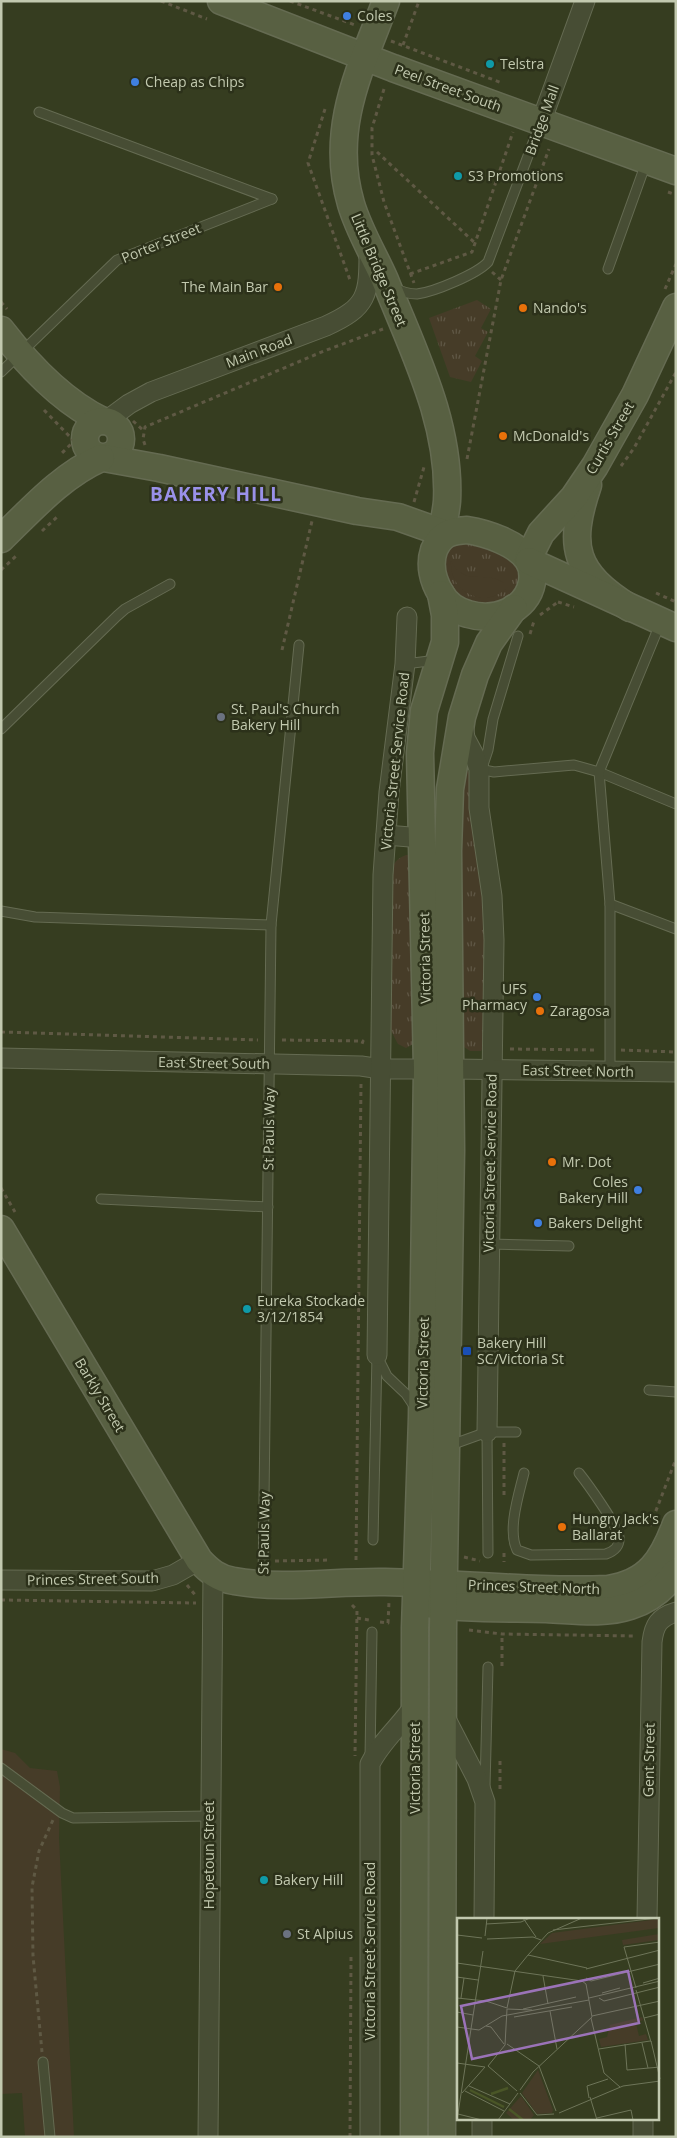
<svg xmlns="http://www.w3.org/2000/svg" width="677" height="2138" font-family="'Open Sans',sans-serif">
  <defs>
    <pattern id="grass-tufts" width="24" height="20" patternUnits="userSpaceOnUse" patternTransform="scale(1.25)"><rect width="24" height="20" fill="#463c28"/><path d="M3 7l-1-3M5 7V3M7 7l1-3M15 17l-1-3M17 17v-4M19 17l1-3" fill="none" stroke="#5f5745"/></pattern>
  </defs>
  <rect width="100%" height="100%" fill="#363d20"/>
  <g fill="url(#grass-tufts)">
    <polygon points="477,300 491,309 481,328 488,332 475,356 482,361 471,382 450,377 429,318"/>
    <polygon points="465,542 492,549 515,565 520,578 515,592 505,600 484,606 460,598 446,581 444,558 452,547"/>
    <polygon points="465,769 470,773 470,813 483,899 485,933 483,1048 481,1051 470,1051 464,1047 458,851"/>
    <path d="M406,855h6l3,188 -9,5 -8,-4 -8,-15 1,-153c2,-12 3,-16 15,-21z"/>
  </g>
  <g fill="#463c28">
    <path d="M451,561c15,29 39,5 57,26 -22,23 -59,6 -57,-26z"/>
    <polygon points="1,1749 15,1753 30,1768 57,1771 60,1787 59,1838 74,2137 25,2137 22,2093 1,2094"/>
  </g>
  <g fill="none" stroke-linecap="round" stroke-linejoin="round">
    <defs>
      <g id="lane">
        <polyline points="39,112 272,199"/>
        <polyline points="608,269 646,163"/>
        <path d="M395,288c7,4 14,6 22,6 17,-2 60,-20 71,-32l52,-138"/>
        <polyline points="1,372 117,260 272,199"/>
        <polyline points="405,664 437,660"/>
        <polyline points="1,729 117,616 125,609 170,584"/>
        <polyline points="482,768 488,750 493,719 518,636"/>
        <polyline points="479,769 494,772 574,765 599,772 676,804"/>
        <polyline points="610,904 676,929"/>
        <polyline points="1,911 35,917 271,925"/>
        <polyline points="610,1072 610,904 599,772 660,624"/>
        <polyline points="101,1199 268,1207"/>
        <polyline points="489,1244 569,1246"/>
        <polyline points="378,1358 387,1376 406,1394 416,1409"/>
        <polyline points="649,1390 676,1392"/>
        <polyline points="487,1432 488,1553"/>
        <polyline points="448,1446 487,1432 516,1432"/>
        <path d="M524,1473c-5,21 -17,57 -7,77l14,5 75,-1c8,-3 14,-7 13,-17 -1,-11 -32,-54 -40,-64"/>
        <polyline points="373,1540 377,1355"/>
        <polyline points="263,1583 271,925 299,645"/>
        <polyline points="370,1757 372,1632"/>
        <polyline points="1,1768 62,1813 73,1818 209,1816"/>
        <polyline points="485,1787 488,1667"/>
        <polyline points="43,2062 50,2137"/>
      </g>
      <g id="street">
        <polyline points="541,122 585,1"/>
        <path d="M106,421l23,-17 22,-12 175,-66c42,-19 43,-31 43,-75"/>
        <polyline points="463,723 465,738 474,755 479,769 479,808 492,896 494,940 487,1432"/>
        <polyline points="386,835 422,838"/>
        <polyline points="1,1058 361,1066 381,1069 427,1069"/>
        <polyline points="451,1069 676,1072"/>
        <polyline points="377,1355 383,875 389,792 405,664 407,617"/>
        <polyline points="1,1580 152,1581 173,1575 199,1560"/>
        <polyline points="445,1717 477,1779 485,1802 484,1919"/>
        <path d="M647,1919l5,-277c2,-17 7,-25 24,-30"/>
        <polyline points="208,2137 213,1573"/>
        <path d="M370,2137v-373c11,-23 32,-39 46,-61"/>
        <polyline points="482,2137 482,2119"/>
        <polyline points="643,2137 643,2119"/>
      </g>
      <g id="secondary">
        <polyline points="221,1 393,68 676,171"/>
        <path d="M386,1c-26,69 -57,128 -35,203 8,27 23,51 34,76 28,71 66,143 62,221 -1,12 -4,25 -7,38"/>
        <path d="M1,330c27,35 62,72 102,91"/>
        <circle cx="103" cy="439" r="18"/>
        <polyline points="104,458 159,468 357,511 398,517 446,534"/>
        <path d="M588,485c-21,62 -14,88 42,123"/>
        <path d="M467,530c19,3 50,13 61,30 4,6 5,15 4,22 -5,29 -38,40 -64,32 -11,-3 -21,-9 -27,-20 -8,-13 -12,-29 -7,-44 7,-16 16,-19 33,-20z"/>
        <path d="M1,539c30,-29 61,-64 100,-81"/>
        <polyline points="528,559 541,533 574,497 595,466 635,395 676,307"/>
        <polyline points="529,561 676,628"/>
        <path d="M1,1229l198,331c10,11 20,19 35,21 49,9 101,0 151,1 74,1 149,10 223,7 41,-6 55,-30 68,-65"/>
        <path d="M426,1604c40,5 80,4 120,5 27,1 57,6 84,-3 19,-6 34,-18 46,-34"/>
        <polyline points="414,2137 415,1628 422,1418 427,1069 420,753 424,711 445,642 445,615 441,594"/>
        <polyline points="442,2137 443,1629 451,1150 448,851 450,789 462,717 475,675 489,643 514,608"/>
      </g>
    </defs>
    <use href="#lane" stroke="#656b52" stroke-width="11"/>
    <use href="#street" stroke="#656b52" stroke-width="21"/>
    <use href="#secondary" stroke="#656b52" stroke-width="29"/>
    <g stroke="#5f5944" stroke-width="3" stroke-dasharray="4 4" stroke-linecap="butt">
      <polyline points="161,1 207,19"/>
      <polyline points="290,1 355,25"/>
      <polyline points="391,41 502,83"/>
      <polyline points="403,45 419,1"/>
      <polyline points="384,89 372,128 372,155 384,202 414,283"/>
      <polyline points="325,109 308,163 350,280"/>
      <polyline points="377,152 475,243"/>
      <polyline points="668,192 676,195"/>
      <polyline points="492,272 501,280"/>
      <polyline points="410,274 472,252 513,132"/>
      <polyline points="665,289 676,264"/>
      <polyline points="1,302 7,309"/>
      <polyline points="44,410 74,441 60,455"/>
      <polyline points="133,421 143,430"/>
      <polyline points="145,445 143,439 145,427 324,351 383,329"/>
      <polyline points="467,459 501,280 549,149"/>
      <polyline points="621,466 634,448 676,372"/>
      <polyline points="414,502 424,467"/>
      <polyline points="42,531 58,516"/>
      <polyline points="1,570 16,556"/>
      <polyline points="656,593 676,602"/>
      <polyline points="558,602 574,607"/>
      <polyline points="540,615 558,602"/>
      <polyline points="530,634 534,621"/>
      <polyline points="282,650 312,521"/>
      <polyline points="1,1032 258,1040"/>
      <polyline points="282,1040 363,1041 362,1044"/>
      <polyline points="510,1049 598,1050"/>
      <polyline points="621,1050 676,1052"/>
      <polyline points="1,1188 15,1212"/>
      <polyline points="504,1443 504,1497"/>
      <polyline points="650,1526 676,1459"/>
      <polyline points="504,1553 504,1562"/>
      <polyline points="464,1557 480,1561"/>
      <polyline points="356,1560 361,1082"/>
      <polyline points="275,1561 331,1560"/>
      <polyline points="187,1585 196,1596"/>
      <polyline points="1,1600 196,1603"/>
      <polyline points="352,1605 357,1610 355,1756"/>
      <polyline points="357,1618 369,1620"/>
      <polyline points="380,1622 388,1623 389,1602"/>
      <polyline points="469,1630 502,1634 635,1636"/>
      <polyline points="502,1666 502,1634"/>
      <polyline points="500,1789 500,1758"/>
      <polyline points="42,2052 33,1956 32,1887 39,1851 53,1820"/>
      <polyline points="350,2137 351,1957"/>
    </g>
    <use href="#lane" stroke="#474d34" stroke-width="9"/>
    <use href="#street" stroke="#474d34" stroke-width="19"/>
    <use href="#secondary" stroke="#586042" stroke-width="26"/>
  </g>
  <g fill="#3f7fe0" stroke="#2c311a" stroke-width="2">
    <circle cx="347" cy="16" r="5"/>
    <circle cx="135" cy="82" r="5"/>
    <circle cx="537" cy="997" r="5"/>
    <circle cx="638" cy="1190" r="5"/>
    <circle cx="538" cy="1223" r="5"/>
  </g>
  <g fill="#0f9aa8" stroke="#2c311a" stroke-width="2">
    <circle cx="490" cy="64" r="5"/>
    <circle cx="458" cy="176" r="5"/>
    <circle cx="247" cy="1309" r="5"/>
    <circle cx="264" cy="1880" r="5"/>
  </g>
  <g fill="#e8710a" stroke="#2c311a" stroke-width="2">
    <circle cx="278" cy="287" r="5"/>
    <circle cx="523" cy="308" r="5"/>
    <circle cx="503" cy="436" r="5"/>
    <circle cx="540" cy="1011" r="5"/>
    <circle cx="552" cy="1162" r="5"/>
    <circle cx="562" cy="1527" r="5"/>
  </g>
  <g fill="#6b7280" stroke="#2c311a" stroke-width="2">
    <circle cx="221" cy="717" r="5"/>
    <circle cx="287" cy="1934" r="5"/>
  </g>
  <rect fill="#1a4fb4" stroke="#2c311a" stroke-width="2" x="462" y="1346" width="10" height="10" rx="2.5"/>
  <g text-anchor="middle" stroke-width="5" stroke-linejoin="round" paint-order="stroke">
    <g font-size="14" fill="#c2c9af" stroke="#2c311a" text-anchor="start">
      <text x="357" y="21">Coles</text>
      <text x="500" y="69">Telstra</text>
      <text x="145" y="87">Cheap as Chips</text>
      <text x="468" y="181">S3 Promotions</text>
      <text x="268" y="292" text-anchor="end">The Main Bar</text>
      <text x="533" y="313">Nando's</text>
      <text x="513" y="441">McDonald's</text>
      <text x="231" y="714">St. Paul's Church<tspan x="231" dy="16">Bakery Hill</tspan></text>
      <text x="527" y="994" text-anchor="end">UFS<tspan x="527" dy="16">Pharmacy</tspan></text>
      <text x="550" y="1016">Zaragosa</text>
      <text x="562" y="1167">Mr. Dot</text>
      <text x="628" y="1187" text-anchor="end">Coles<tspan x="628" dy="16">Bakery Hill</tspan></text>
      <text x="548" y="1228">Bakers Delight</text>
      <text x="257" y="1306">Eureka Stockade<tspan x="257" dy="16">3/12/1854</tspan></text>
      <text x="477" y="1348">Bakery Hill<tspan x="477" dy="16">SC/Victoria St</tspan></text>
      <text x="572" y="1524">Hungry Jack's<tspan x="572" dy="16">Ballarat</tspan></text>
      <text x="274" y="1885">Bakery Hill</text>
      <text x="297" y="1939">St Alpius</text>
    </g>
    <g font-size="14" fill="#c2c9af" stroke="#2c311a">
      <text transform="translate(448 88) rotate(20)" y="5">Peel Street South</text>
      <text transform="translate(542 120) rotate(-70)" y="5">Bridge Mall</text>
      <text transform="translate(161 243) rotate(-22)" y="5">Porter Street</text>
      <text transform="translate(379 270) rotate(67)" y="5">Little Bridge Street</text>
      <text transform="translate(259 351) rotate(-21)" y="5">Main Road</text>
      <text transform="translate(610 438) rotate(-60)" y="5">Curtis Street</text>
      <text transform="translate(395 761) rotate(-84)" y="5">Victoria Street Service Road</text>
      <text transform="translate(425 958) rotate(-91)" y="5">Victoria Street</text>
      <text transform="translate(214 1063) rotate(1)" y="5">East Street South</text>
      <text transform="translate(578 1071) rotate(1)" y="5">East Street North</text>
      <text transform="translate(269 1129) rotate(-89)" y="5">St Pauls Way</text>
      <text transform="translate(490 1163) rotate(-89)" y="5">Victoria Street Service Road</text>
      <text transform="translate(423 1363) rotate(-89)" y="5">Victoria Street</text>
      <text transform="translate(100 1395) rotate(59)" y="5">Barkly Street</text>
      <text transform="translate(264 1533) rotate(-89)" y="5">St Pauls Way</text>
      <text transform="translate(93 1579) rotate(-1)" y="5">Princes Street South</text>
      <text transform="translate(534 1587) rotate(2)" y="5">Princes Street North</text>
      <text transform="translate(649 1760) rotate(-89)" y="5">Gent Street</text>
      <text transform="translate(415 1768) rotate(-90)" y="5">Victoria Street</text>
      <text transform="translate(209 1855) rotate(-90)" y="5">Hopetoun Street</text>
      <text transform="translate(370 1951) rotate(-90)" y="5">Victoria Street Service Road</text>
    </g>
    <g font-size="19" font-weight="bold" letter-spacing="1" fill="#9a91e9" stroke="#2c311a">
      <text x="216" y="501">BAKERY HILL</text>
    </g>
  </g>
  <g transform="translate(457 1918)">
    <rect width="202" height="202" fill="#363d20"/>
    <path d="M202,1v9l-119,16 12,-11zM202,16v6l-36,5 -1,-5zM185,99l1,3 -7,3 3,13 7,-2 2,6 -47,7 -2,-8 8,-2 3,-12zM81,152l15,40 -1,3 -15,1 -15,-21zM64,178l13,19 -4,5h-16l-8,-7z" fill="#463c28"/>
    <path fill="none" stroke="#4a5627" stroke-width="2.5" d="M13,172l34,17M34,176l17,-6M52,191l14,11"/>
    <path fill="none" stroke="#6e7559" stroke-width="1" d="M66,0l13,19M29,6l35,-2 9,-4M96,12l105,-12M0,17l25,3M28,18l2,-18M30,21l46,-2 8,3M71,37l59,13M0,45l125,18 4,3 6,33 -59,55 -13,18M129,51l74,-19M86,58l5,28M0,59l21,3M129,60l5,3 69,-17M186,65l17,-5M179,70l-12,-41 36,-5M179,72l15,52M145,75l18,-5M0,80l29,3 21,7M4,80l3,-20M132,80l71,-17M142,80l5,3 56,-14M50,90l8,-37 13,-16 20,-22 34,-15M66,91l53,-12M93,93l7,38M0,94l16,3M135,98l68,-15M57,99l58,-10M134,100l13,55 16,14M187,100l16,-4M29,108l5,1 13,17M0,109l22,3 23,-14 87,-16M194,123l9,38M185,125l6,25M50,126l32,22M168,126l2,26 33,-3M48,127l2,-36 25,1M142,131l51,-8M0,145l28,4 -23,26M31,148l29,25M31,148l17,-21M82,148l17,45M12,168l41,18M8,173l39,20M63,175l17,22 17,-1M133,179l7,23M132,180l-2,-12 21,-7M102,195l64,-27 37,-5M1,196l24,6M140,200l34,-8 2,10M0,202l26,-169M41,202l20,-27"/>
    <path fill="#9b73b8" fill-opacity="0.15" stroke="#9b73b8" stroke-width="2.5" d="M171,53l11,52 -167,36 -11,-53z"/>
    <rect width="202" height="202" fill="none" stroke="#c2c9af" stroke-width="2.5"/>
  </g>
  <rect width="677" height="2138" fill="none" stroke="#c2c9af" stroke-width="5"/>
</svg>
